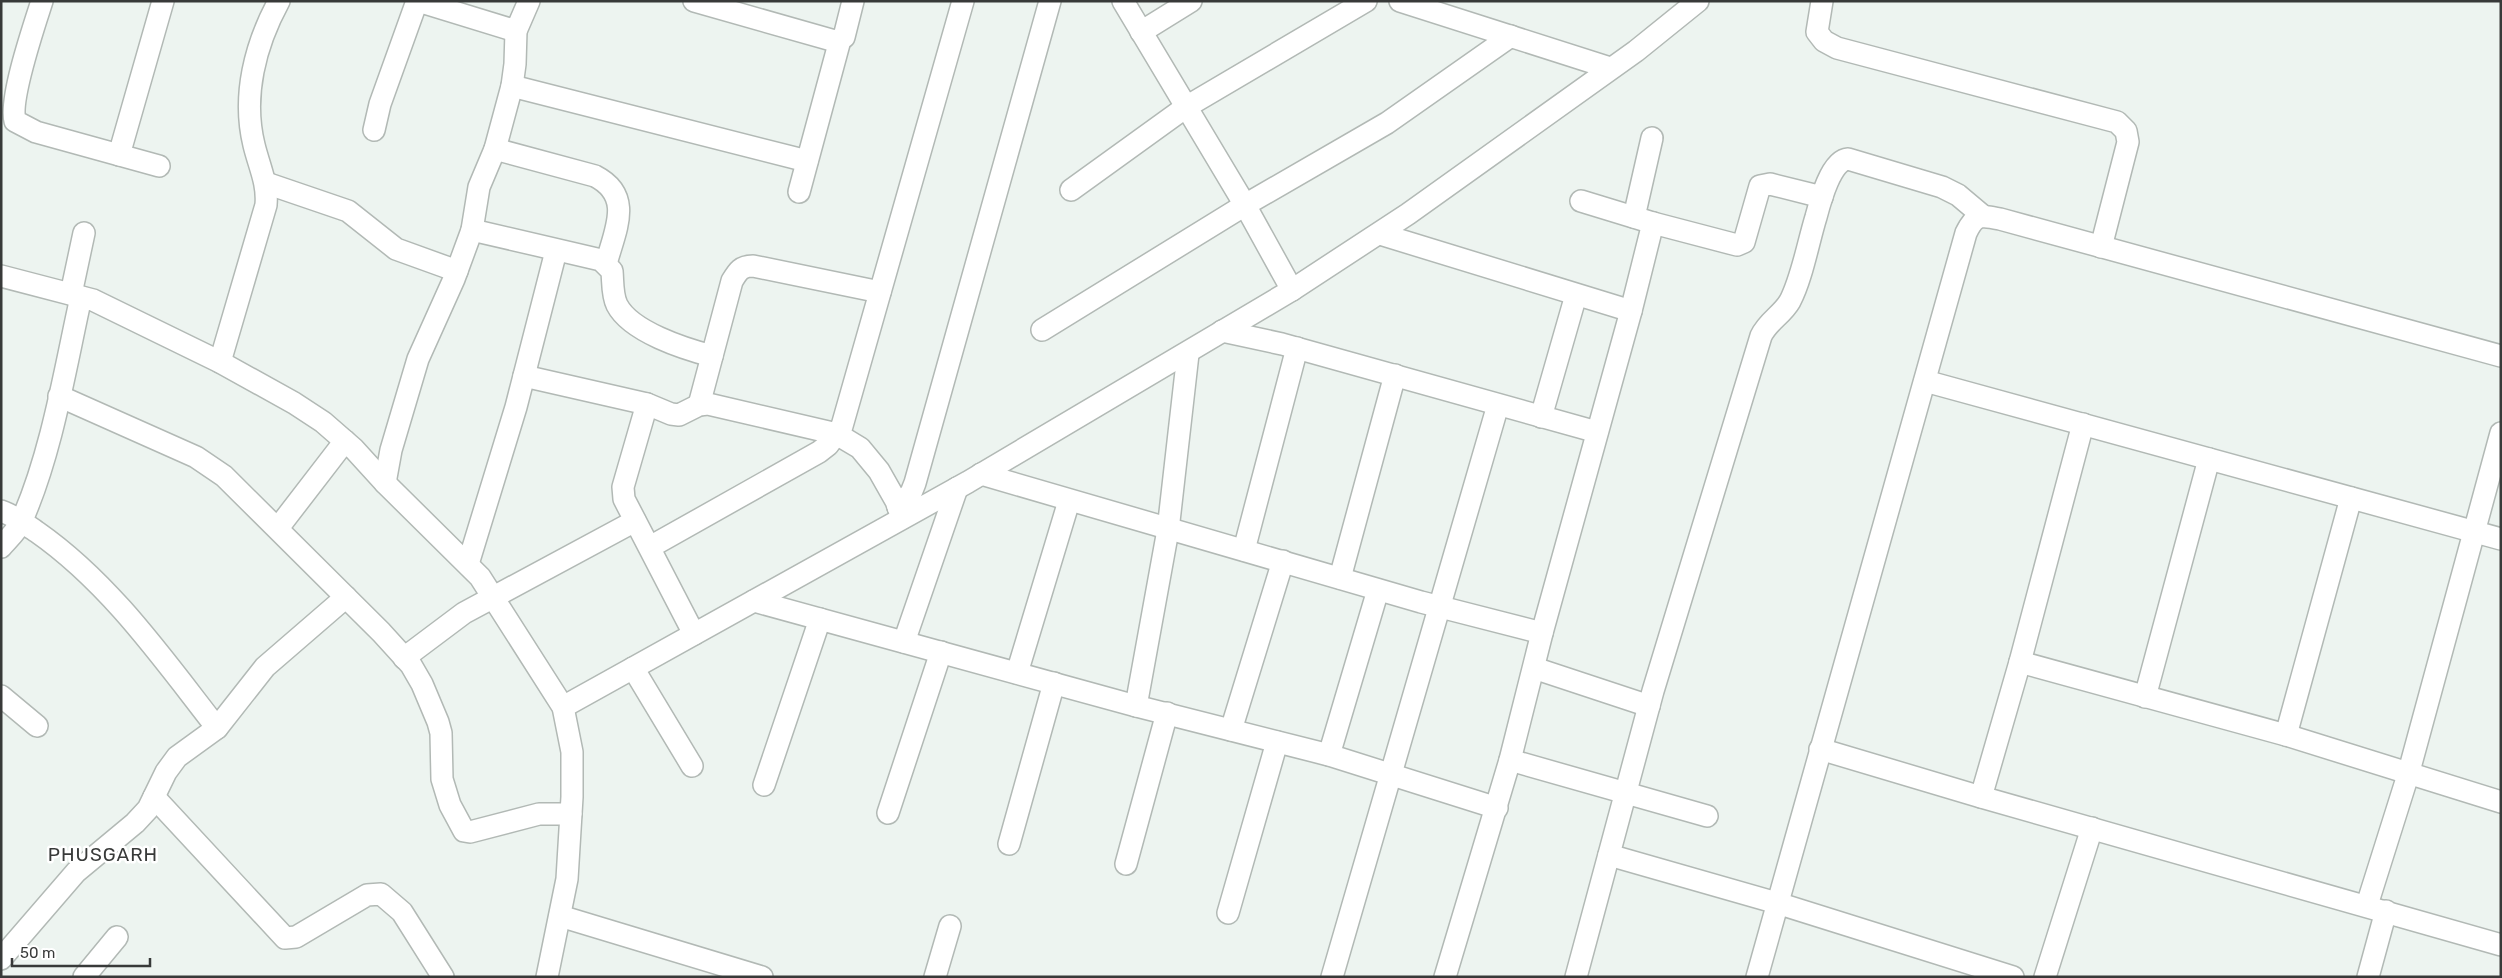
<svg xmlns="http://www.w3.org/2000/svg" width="2502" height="978" font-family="Rubik,sans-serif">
  <rect width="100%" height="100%" fill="#edf4f0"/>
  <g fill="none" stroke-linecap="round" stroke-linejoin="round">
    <defs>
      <g id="minor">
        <path d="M42,1c-8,25 -33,98 -27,120l21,11 123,34"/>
        <polyline points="418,1 516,31"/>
        <polyline points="694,1 835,41 844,37 853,1"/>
        <polyline points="1123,1 1245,205 1292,290"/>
        <polyline points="1400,1 1610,68"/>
        <polyline points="1822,1 1817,32 1824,41 1837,48 2117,122 2126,131 2128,142 2101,247"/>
        <polyline points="1141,32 1191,1"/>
        <polyline points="512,86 807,161"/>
        <polyline points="374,130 380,104 417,1"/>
        <path d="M495,149l100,27c39,20 20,54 11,88"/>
        <polyline points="119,155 163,1"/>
        <polyline points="266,183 348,211 396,249 457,271"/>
        <polyline points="1071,190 1186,107 1366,1"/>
        <polyline points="799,192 840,40"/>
        <polyline points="1581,201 1653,223 1737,245 1744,242 1760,186 1770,184 1822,197"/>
        <polyline points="1634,217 1652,138"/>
        <path d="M472,230l129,30 11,11c1,11 0,24 5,34 14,27 68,44 95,51"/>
        <polyline points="1380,234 1631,311"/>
        <polyline points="1,276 93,300 220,362 294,403 323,422 354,449 385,483 480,577 563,707 572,752 572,797 567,879 547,977"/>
        <polyline points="71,294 84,233"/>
        <polyline points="1042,330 1245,205 1387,123 1511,36"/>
        <polyline points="1222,331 1282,344 1597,432"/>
        <path d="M220,362l46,-157c2,-22 -7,-39 -12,-60 -12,-49 1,-100 25,-144"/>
        <polyline points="524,376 647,404 671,414 679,415 699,405 708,404 837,434 845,439 860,448 879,471 896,501 902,518"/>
        <polyline points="1925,381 2501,539"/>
        <polyline points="59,396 196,457 224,476 381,632 411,665 422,684 438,722 441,733 442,779 450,805 464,831 470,832 539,814 571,814"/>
        <polyline points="647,404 623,487 624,499 694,634"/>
        <path d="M699,405l33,-124c6,-10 9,-15 21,-15l127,26"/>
        <polyline points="1541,417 1576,295"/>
        <polyline points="981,474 1421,602 1542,633"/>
        <polyline points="385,483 391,450 418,359 454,279 472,230 479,187 495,149 512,86 515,64 516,31 529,1"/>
        <polyline points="898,507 911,493 915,483 1050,1"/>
        <path d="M1,511c13,4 25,14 36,21 73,51 126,127 180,196"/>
        <polyline points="278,528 345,441"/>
        <path d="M1,547c7,-8 17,-17 21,-27 30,-68 43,-151 59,-223"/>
        <polyline points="650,547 819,452 828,445 842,426 963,1"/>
        <polyline points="1244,550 1297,348"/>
        <polyline points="468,564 516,407 556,251"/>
        <polyline points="1340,578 1395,375"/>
        <polyline points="754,601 1136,706 1329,755 1497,808"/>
        <polyline points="904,642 957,488"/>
        <polyline points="404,658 464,613 635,521"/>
        <polyline points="2020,662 2286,735 2501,802"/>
        <polyline points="633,668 692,766"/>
        <polyline points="1534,668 1649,706"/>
        <polyline points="1017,673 1069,501"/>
        <polyline points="1,696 37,726"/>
        <polyline points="2145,697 2209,459"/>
        <polyline points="1136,706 1168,530 1188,354"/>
        <polyline points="563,707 968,482 1292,290 1408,214 1636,51 1698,1"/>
        <polyline points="1231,730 1283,561"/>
        <polyline points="2286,735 2351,498"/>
        <polyline points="1820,749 1981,797 2501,945"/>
        <polyline points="1329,755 1378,590"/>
        <polyline points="1510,760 1707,816"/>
        <polyline points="764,785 820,619"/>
        <polyline points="154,797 285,938 296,937 367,895 381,894 402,912 443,977"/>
        <polyline points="1981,797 2020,662 2083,424"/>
        <polyline points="888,813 941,652"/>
        <polyline points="1009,844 1054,683"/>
        <polyline points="1609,855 1777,903 2013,977"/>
        <polyline points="1126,864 1167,713"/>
        <polyline points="2367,905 2408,775 2501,433"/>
        <polyline points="1228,913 1277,742"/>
        <polyline points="560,916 762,977"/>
        <polyline points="1,959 76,872 135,823 148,809 166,772 177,757 217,728 265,667 346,597"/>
        <polyline points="84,977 117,937"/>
        <polyline points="935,977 950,926"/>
        <polyline points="1332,977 1498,405"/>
        <polyline points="1445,977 1510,760 1542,633 1631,311 1653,223"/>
        <path d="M1576,977l77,-286 108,-355c7,-15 21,-21 29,-35 12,-23 18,-58 26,-84 4,-15 15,-57 32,-58l94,28 16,8 25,21"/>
        <path d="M1757,977l209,-744c9,-19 15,-18 34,-14l501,137"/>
        <polyline points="2045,977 2092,828"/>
        <polyline points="2368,977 2386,911"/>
      </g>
    </defs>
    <use href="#minor" stroke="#b2b9b5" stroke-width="24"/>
    <use href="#minor" stroke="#fff" stroke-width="21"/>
  </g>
  <g text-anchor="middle" stroke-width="5" stroke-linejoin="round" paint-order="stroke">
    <g font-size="19" letter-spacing="1" fill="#383a39" stroke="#fff">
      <text x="103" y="861">PHUSGARH</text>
    </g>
  </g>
  <rect width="2502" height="978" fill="none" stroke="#383a39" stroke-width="5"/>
  <path d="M12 958v8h138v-8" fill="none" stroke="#383a39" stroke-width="2.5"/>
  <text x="20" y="958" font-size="15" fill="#383a39" stroke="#ffffff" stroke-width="4" paint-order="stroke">50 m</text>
</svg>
